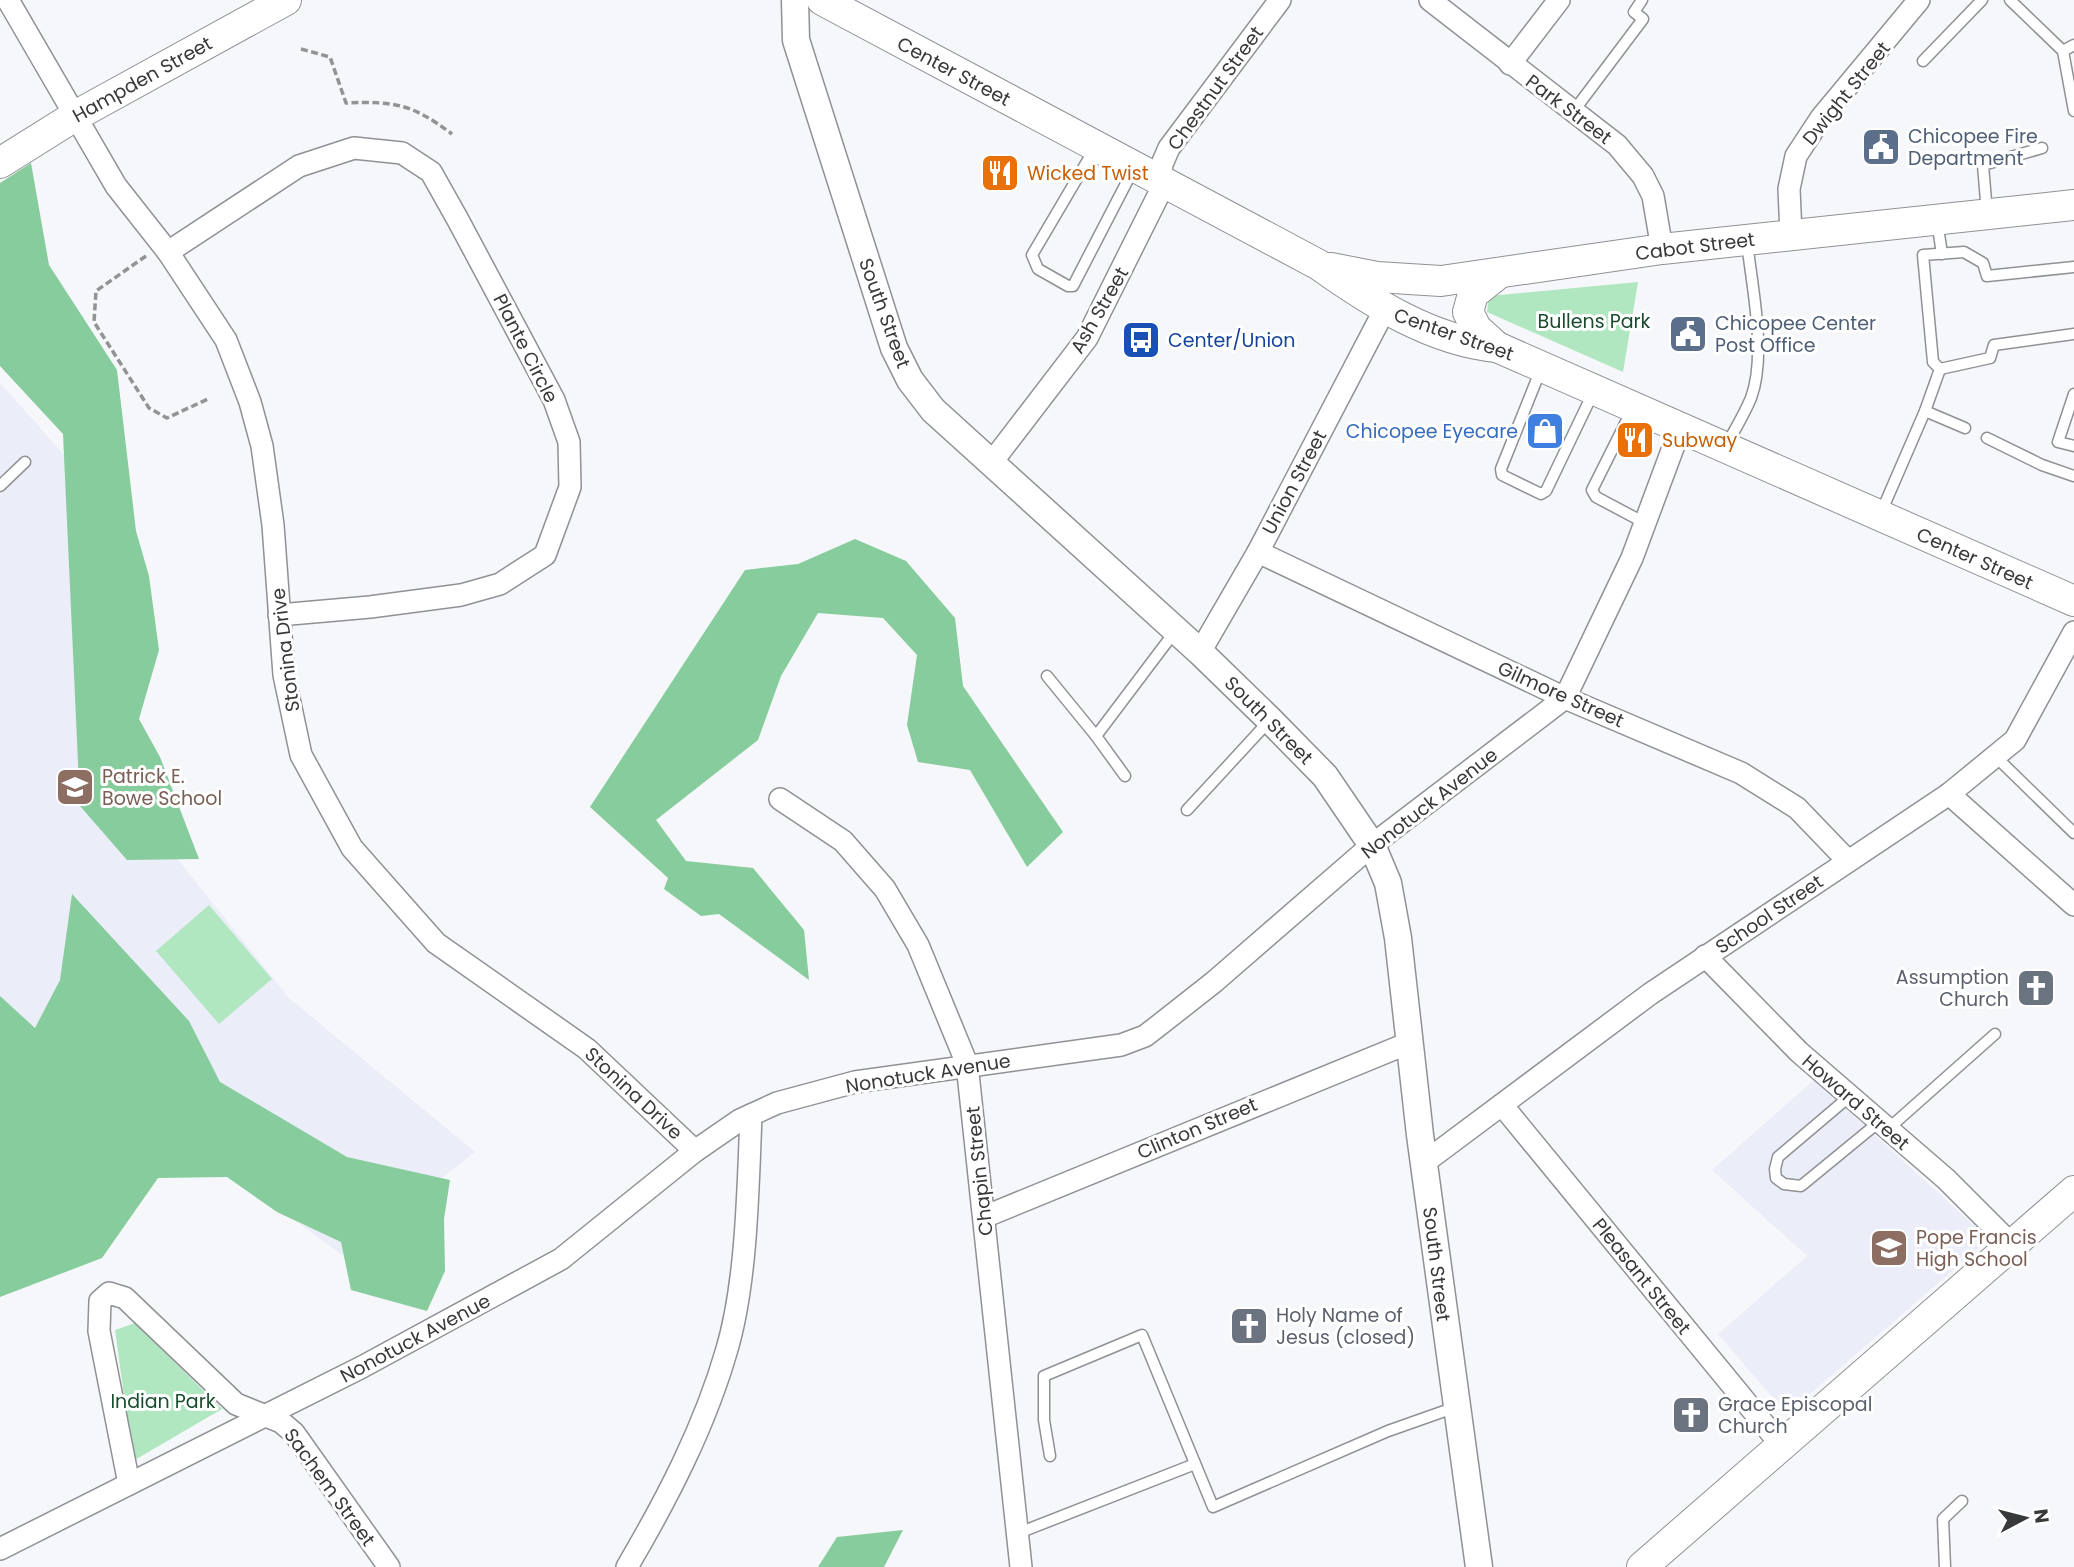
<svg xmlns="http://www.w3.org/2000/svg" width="2074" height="1567" font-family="Poppins,sans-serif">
  <rect width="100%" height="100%" fill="#f5f7fa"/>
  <g fill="#ebeef9">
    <polygon points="0,383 85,478 126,718 175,856 289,998 475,1152 342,1255 285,1213 161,1093 0,1202"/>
    <polygon points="1814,1080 1989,1239 1787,1414 1718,1334 1807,1256 1712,1170"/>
  </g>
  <g fill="#b0e7c0">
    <polygon points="1638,282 1623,372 1487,312 1489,296"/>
    <polygon points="209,905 272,979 219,1024 156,951"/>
    <polygon points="135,1323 222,1409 133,1461 115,1330"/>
  </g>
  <g fill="#87cc9c">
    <polygon points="31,163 49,265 117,370 136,531 149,576 159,650 139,719 160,757 199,859 127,860 80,806 63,434 0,366 0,183"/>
    <polygon points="855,539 906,561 955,618 963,686 1063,832 1027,867 970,770 918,762 907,725 917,655 883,618 818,613 781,676 758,740 656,820 686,861 753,868 804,930 809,980 719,914 701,916 664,889 668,878 590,807 745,570 798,564"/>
    <polygon points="72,894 189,1021 220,1082 347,1157 450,1180 444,1219 445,1271 427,1311 351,1290 341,1242 277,1212 227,1177 158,1178 102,1258 0,1297 0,996 35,1028 60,980"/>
    <polygon points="903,1530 884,1567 818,1567 837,1537"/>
  </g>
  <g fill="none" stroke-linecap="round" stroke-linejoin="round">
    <defs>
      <g id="service">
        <polyline points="2010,0 2063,51"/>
        <polyline points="2074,45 2063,51 2074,111"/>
        <polyline points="1923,61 1982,0"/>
        <polyline points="1573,112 1643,19 1634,12 1642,0"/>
        <polyline points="1095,148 1032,255 1038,269 1068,286 1073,286 1133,170"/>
        <polyline points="1987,213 1983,165 2042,148"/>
        <polyline points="1937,221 1942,254"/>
        <polyline points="1541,369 1501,469 1502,475 1541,494 1546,491 1593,393"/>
        <polyline points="1940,369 1933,362 1923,255 1964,252 1983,263 1987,276 2074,267"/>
        <polyline points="1940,369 1990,358 1994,345 2074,334"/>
        <polyline points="2074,394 2058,442 2074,446"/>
        <polyline points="1633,408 1592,490 1596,497 1645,523"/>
        <polyline points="1925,411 1965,428"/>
        <polyline points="1987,438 2042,465 2074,476"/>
        <path d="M1726,446c8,-15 18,-31 25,-48 16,-44 1,-110 -4,-156"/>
        <polyline points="0,486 25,462"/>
        <polyline points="1880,515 1925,411 1940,369"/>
        <polyline points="1047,676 1096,736"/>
        <polyline points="1995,756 2074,833"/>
        <polyline points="1125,776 1096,736 1176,630"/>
        <polyline points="1187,810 1270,720"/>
        <polyline points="1850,1096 1778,1157 1775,1169 1776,1178 1784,1184 1801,1186 1879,1122"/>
        <polyline points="1888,1129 1995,1034"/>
        <polyline points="1050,1456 1044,1420 1044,1376 1142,1335 1213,1507 1388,1431 1456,1407"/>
        <polyline points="1016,1534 1195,1464"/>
        <polyline points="1945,1567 1943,1519 1962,1501"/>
      </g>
      <g id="minor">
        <polyline points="8,0 116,186 168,252 226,340 250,402 262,446 273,525 284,675 301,755 352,848 436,943 587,1049 695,1151"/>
        <polyline points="1430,0 1617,145 1643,176 1653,196 1662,249"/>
        <polyline points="1510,64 1559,0"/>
        <polyline points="1791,234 1789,189 1796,156 1821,118 1919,0"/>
        <polyline points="168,252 299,166 354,148 402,153 431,172 458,220 554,400 569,442 570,487 545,555 500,584 461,595 370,607 279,615"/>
        <polyline points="992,462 1087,338 1159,194 1162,164 1169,148 1280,0"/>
        <polyline points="1258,552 1565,698 1741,773 1797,808 1848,861"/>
        <polyline points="1200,652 1258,552 1385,309"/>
        <polyline points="1949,794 2074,905"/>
        <polyline points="780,799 843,841 885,889 918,945 967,1064 1021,1567"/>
        <polyline points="1705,956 1799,1052 1946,1179 2010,1243"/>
        <polyline points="1502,1105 1782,1446"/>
        <polyline points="1425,1162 1650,994 1949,794 2015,740 2074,632"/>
        <polyline points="984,1217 1411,1042"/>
        <polyline points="129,1484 99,1331 100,1301 109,1293 125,1298 236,1404 281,1422 294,1433 389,1567"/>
        <polyline points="0,1549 362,1367 561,1259 695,1151 740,1120 777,1103 855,1082 1121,1045 1145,1036 1158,1026 1214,982 1372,845 1565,698 1632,558 1680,429"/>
        <path d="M627,1567c40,-68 78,-141 100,-218 20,-68 21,-162 24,-234"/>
      </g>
      <polyline id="tertiary" points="795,0 796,40 894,348 910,380 933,410 1200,652 1270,720 1325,776 1372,845 1388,883 1398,938 1420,1135 1479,1567"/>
      <g id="secondary">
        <path d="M822,0l497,265c52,37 113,76 178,82l577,254"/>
        <polyline points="0,163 75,116 286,0"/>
        <polyline points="1331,268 1377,277 1441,281 1662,249 2074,205"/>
        <polyline points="1497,347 1476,328 1468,312 1473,294 1498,274"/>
        <polyline points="1642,1567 2074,1191"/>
      </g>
    </defs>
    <use href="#service" stroke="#909194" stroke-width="13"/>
    <use href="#minor" stroke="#909194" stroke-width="24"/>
    <use href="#tertiary" stroke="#909194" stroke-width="29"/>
    <use href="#secondary" stroke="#909194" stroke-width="32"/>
    <g stroke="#929395" stroke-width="3.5" stroke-dasharray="7 3.5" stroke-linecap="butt">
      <path d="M301,49l29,8 16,46c49,-2 66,1 106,31"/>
      <polyline points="146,256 96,291 94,322 149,408 167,418 210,398"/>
    </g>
    <use href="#service" stroke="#fff" stroke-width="10"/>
    <use href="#minor" stroke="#fff" stroke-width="21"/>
    <use href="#tertiary" stroke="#fff" stroke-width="26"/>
    <use href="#secondary" stroke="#fff" stroke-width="30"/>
  </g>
  <defs>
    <symbol id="civic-square" viewBox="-11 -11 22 22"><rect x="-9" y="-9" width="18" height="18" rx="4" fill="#5c6f8a" stroke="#fff"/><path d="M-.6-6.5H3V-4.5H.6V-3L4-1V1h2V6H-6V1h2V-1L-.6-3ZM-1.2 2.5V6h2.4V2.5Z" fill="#fff"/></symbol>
    <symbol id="restaurant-square" viewBox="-11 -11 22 22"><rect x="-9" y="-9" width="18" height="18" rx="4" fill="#e8710a" stroke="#fff"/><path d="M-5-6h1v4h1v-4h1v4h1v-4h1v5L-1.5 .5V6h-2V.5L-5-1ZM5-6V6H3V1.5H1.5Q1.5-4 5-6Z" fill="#fff"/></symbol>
    <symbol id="bus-square" viewBox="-11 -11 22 22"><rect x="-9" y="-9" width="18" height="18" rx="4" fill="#1a4fb4" stroke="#fff"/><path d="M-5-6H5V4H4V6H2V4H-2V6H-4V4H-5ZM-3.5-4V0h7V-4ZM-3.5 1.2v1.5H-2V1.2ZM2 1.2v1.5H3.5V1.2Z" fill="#fff"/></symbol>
    <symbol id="shop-square" viewBox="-11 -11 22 22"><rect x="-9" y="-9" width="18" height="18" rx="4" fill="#3f7fe0" stroke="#fff"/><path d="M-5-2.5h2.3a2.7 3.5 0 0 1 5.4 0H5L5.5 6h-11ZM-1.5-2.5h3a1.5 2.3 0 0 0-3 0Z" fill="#fff"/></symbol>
    <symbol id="school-square" viewBox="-11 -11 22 22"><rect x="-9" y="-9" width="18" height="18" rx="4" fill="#8d6e63" stroke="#fff"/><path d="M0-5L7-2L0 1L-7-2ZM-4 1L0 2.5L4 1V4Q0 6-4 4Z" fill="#fff"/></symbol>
    <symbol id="church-square" viewBox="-11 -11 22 22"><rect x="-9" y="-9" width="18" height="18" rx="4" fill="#6b7280" stroke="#fff"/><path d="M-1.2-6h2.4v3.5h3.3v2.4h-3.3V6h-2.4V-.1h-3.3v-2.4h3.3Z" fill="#fff"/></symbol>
  </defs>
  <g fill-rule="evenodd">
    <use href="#civic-square" x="1859" y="125" width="44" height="44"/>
    <use href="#restaurant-square" x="978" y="151" width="44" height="44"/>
    <use href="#civic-square" x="1666" y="312" width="44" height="44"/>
    <use href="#bus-square" x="1119" y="318" width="44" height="44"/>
    <use href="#shop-square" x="1523" y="409" width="44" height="44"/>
    <use href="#restaurant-square" x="1613" y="418" width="44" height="44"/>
    <use href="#school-square" x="53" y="765" width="44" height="44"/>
    <use href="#church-square" x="2014" y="966" width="44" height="44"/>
    <use href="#school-square" x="1867" y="1226" width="44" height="44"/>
    <use href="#church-square" x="1227" y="1304" width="44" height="44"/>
    <use href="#church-square" x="1669" y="1393" width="44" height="44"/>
  </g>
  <g text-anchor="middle" stroke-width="6" stroke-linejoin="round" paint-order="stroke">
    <g font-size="19" fill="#38393a" stroke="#fff">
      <text transform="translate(954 71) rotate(28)" y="7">Center Street</text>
      <text transform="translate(142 79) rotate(-29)" y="7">Hampden Street</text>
      <text transform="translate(1215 88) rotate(-54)" y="7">Chestnut Street</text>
      <text transform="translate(1846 93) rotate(-51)" y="7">Dwight Street</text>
      <text transform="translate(1569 109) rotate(37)" y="7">Park Street</text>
      <text transform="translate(1695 246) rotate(-7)" y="7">Cabot Street</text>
      <text transform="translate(1099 310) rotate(-60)" y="7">Ash Street</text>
      <text transform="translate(885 313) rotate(70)" y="7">South Street</text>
      <text transform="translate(1454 334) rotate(19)" y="7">Center Street</text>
      <text transform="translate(526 348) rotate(63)" y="7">Plante Circle</text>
      <text transform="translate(1294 482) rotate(-62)" y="7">Union Street</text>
      <text transform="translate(1975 558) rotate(24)" y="7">Center Street</text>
      <text transform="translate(285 650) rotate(-97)" y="7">Stonina Drive</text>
      <text transform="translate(1561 694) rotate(24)" y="7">Gilmore Street</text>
      <text transform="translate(1269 720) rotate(45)" y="7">South Street</text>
      <text transform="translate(1429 803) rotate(-38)" y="7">Nonotuck Avenue</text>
      <text transform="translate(1769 914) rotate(-34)" y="7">School Street</text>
      <text transform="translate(928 1073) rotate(-9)" y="7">Nonotuck Avenue</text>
      <text transform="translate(634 1093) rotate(43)" y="7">Stonina Drive</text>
      <text transform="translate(1856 1102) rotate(41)" y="7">Howard Street</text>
      <text transform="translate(1197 1128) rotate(-23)" y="7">Clinton Street</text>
      <text transform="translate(979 1171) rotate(-96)" y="7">Chapin Street</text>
      <text transform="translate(1437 1264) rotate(83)" y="7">South Street</text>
      <text transform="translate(1642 1276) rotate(51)" y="7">Pleasant Street</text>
      <text transform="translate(415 1338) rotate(-28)" y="7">Nonotuck Avenue</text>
      <text transform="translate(330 1487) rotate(54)" y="7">Sachem Street</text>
    </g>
    <g font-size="19" fill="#4e5e75" stroke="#fff" text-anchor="start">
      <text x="1908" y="143">Chicopee Fire<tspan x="1908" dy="22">Department</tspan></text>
      <text x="1715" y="330">Chicopee Center<tspan x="1715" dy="22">Post Office</tspan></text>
    </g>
    <g font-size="19" fill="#c56008" stroke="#fff" text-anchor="start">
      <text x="1027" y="180">Wicked Twist</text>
      <text x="1662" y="447">Subway</text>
    </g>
    <g font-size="19" fill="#184c2d" stroke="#fff">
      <text x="1594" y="328">Bullens Park</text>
      <text x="163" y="1408">Indian Park</text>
    </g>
    <g font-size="19" fill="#164399" stroke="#fff" text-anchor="start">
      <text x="1168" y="347">Center/Union</text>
    </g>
    <g font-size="19" fill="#366cbe" stroke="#fff" text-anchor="end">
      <text x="1518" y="438">Chicopee Eyecare</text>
    </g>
    <g font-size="19" fill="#785e54" stroke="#fff" text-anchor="start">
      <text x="102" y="783">Patrick E.<tspan x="102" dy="22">Bowe School</tspan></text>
      <text x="1916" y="1244">Pope Francis<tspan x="1916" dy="22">High School</tspan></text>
    </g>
    <g font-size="19" fill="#5b616d" stroke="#fff" text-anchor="start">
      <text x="2009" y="984" text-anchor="end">Assumption<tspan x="2009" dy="22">Church</tspan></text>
      <text x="1276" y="1322">Holy Name of<tspan x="1276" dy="22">Jesus (closed)</tspan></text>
      <text x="1718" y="1411">Grace Episcopal<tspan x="1718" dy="22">Church</tspan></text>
    </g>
  </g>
  <g transform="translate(2025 1518) rotate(83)" stroke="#ffffff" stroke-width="5" paint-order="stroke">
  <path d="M0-5L12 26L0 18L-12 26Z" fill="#38393a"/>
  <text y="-10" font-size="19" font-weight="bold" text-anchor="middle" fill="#38393a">N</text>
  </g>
</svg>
